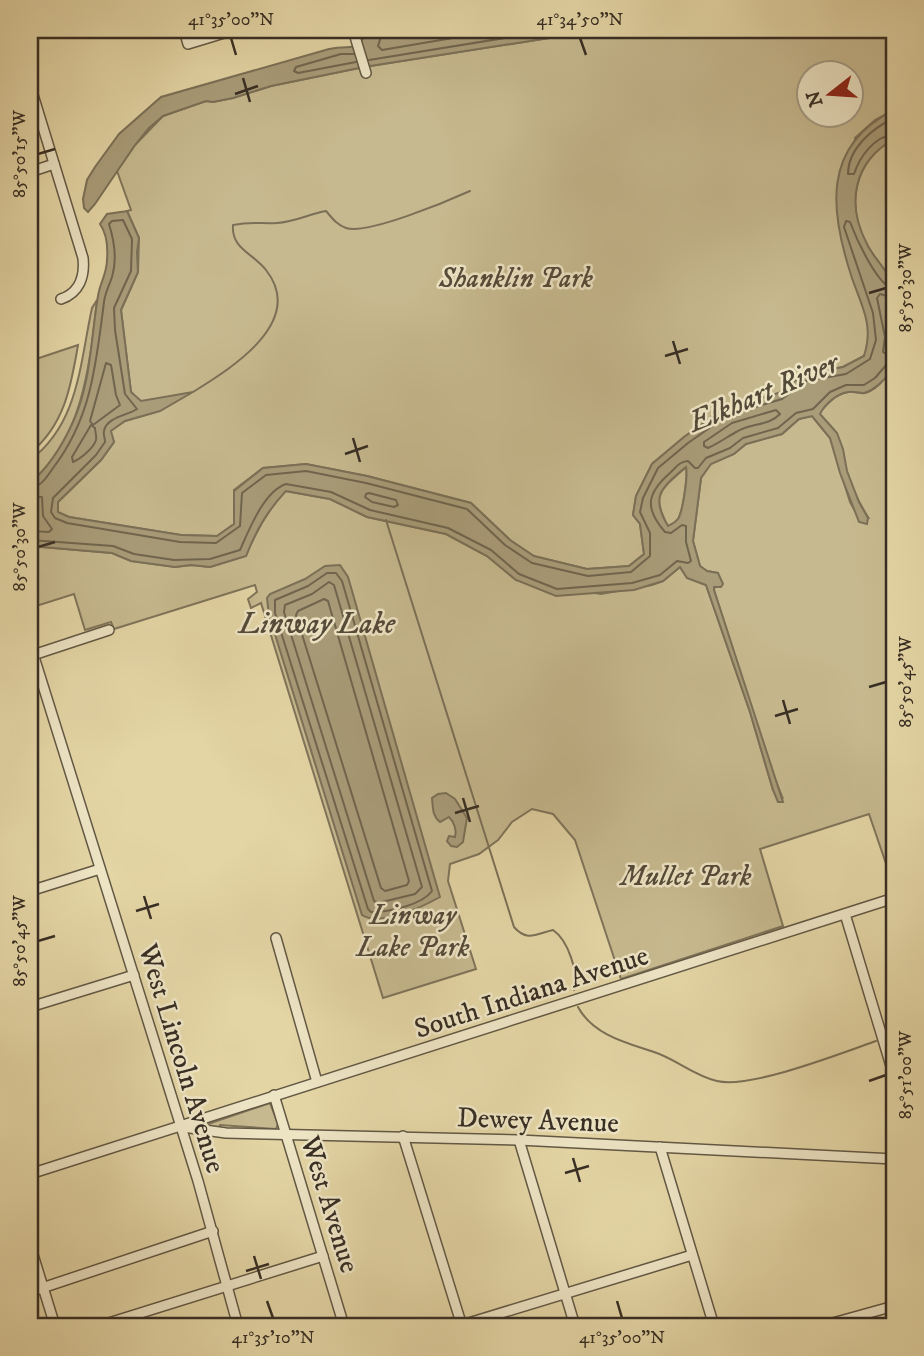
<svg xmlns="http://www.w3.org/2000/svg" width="924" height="1356" font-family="'IM FELL DW Pica',serif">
  <rect width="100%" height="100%" fill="#e4d5a5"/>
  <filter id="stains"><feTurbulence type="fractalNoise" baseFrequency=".00286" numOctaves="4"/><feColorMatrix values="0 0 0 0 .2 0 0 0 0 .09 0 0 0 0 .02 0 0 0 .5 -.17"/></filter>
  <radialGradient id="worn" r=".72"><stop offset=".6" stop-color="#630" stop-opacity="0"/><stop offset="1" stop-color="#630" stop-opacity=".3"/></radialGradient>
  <g fill="#c7b98f" stroke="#7f745a" stroke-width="2" fill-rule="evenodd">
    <path d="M600,30h294v80l-19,10 -20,18 -3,139 14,38 4,24 -6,17 -21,11 -39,7 -25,19 -54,15 -41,29 -32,27 -16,32 -3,19 7,9 4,30 -15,12 -42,3 -54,-13 -23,-16 -39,-37 -104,-27 -61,-12 -43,4 -29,22v34l-17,12 -36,-1 -112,-18 -12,-5 1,-10 43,-42 13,-18 -4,-11 15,-10 34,-10 -19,-10 -9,-9 -10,-82 17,-38 1,-34 -12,-27 4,-1 -14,-39 18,-26 28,-29 43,-15 7,1 20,-4 38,-12 93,-19zM808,74h42v42h-42z"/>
    <path d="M894,139v150c-7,-15 -17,-28 -26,-42 -23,-40 -15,-85 26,-108z"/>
    <path d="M97,300c-7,63 -14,140 -67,183v-23c49,-36 50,-98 62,-152z"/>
    <path d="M78,345c-7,42 -14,81 -48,108v-30l3,-10 -3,-14v-38z"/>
    <path d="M894,359v528l-25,-73 -109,35 23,77 -162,53 -46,-139 -22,-26 -21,-5 -20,13 -14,18 -19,14 -29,10 -2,17 28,88 -93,29 -122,-395 -10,5 -3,-9 9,-7 -2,-7 -141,44 -3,-7 -26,8 -11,-36 -44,14v-62l82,7 19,8 44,6 16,-2 19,2 36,-11c10,-26 21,-45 39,-65l45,8 37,18 79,17 41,22 29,24 85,14 51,-9 11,-4 17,-14 7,11 19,7 44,127 23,78 10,9 -11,-27 -58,-182 4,-17 -11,-2 -7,-5 -7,-25 8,-63 9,-14 24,-10 12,-10 36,-10 17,-15 13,-3 18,22 20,64 5,9 13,6c-9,-14 -16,-29 -21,-45 -8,-28 -3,-35 -27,-57v-3c8,-9 16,-18 28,-20 6,-1 12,2 17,1 15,-4 25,-21 29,-34z"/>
    <path d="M686,467c2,8 -3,44 -8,52 -3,4 -6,5 -10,7 -18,-32 -7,-36 18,-59z"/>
    <polygon points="270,1103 278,1124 276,1129 220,1125 219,1130 202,1126"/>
  </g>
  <g fill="#a99c79" stroke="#7b7057" stroke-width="2" fill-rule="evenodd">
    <path d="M369,30h231l-236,37 -93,19 -38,12 -20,4 -7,-1 -43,15 -14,12 -14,17 -40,59 -7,8 -4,-4 -1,-9 4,-19 8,-13 24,-33 42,-37 168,-48c26,-5 25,5 40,-19z"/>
    <path d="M894,110v29c-41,23 -48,65 -27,105 7,15 24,29 27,46 3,13 2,67 -3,79 -3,9 -18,22 -27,24 -6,0 -11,-2 -16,-1 -12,2 -23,12 -28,22l17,19 6,16 4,22 12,31 9,16 -1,6 -8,-2 -19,-49 -10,-35 -18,-22 -13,3 -17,15 -36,10 -12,10 -23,10 -10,14 -8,63 7,25 7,5 11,2 5,11 -2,3h-7v3l69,212h-5l-5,-12 -23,-78 -44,-127 -19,-7 -7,-11 -17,14 -29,9 -78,6 -40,-16 -29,-24 -41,-22 -79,-17 -37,-18 -44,-8c-19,20 -30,40 -40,65l-36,11 -19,-2 -16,2 -44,-6 -19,-8 -82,-7v-63c18,-15 33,-39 43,-61 18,-39 18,-85 25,-126 2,-13 9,-23 9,-36 1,-13 0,-26 -7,-36l7,-10 20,-3 12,27 -2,14 1,20 -17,38 10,82 10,9 52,-9 -33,19 -35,10 -14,10 3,11 -13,18 -43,42v10l11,5 112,18 36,1 17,-12v-33l29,-23 43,-4 61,12 104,27 39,37 24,16 53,13 42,-3 15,-12 -4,-30 -7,-9 3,-19 16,-32 32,-27 41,-29 54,-15 25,-19 39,-7 21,-11c10,-31 -2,-49 -12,-78 -22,-66 -31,-132 42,-168zM686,467c2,9 -3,44 -8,52 -3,4 -6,5 -10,7 -18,-30 -7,-38 18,-59z"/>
    <path d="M340,565l8,12 92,320c-18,10 -59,30 -78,18l-93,-300 -2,-17 3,-4 35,-15 20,-13z"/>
    <path d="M446,793l9,6 12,19 -4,24 -6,5 -6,-1 -4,-5 2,-5 6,1c2,-7 -1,-15 -6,-20l-9,5c-8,-6 -7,-15 -8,-24l6,-4z"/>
  </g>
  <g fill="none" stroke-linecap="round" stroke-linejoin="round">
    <g stroke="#70654e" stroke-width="2">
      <polyline points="383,30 378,46 382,50 500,30"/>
      <polyline points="354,54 341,54 296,67 294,71 298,73 356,62"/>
      <polyline points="369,60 554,30"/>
      <path d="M894,118c-21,10 -46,30 -46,56h6c6,-18 20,-37 40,-40"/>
      <polyline points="894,298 880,294 877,298 885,337 883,352 886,354 894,354"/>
      <polygon points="106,363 111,365 116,395 120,405 93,425 90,421"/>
      <path d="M776,410l4,4c-11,12 -29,9 -42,17 -11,6 -19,12 -30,17l-4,-2v-4l28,-19z"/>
      <path d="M91,425l4,3c0,4 2,8 1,12 -3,9 -16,19 -23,22l-1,-5z"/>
      <path d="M30,488c11,-1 17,-11 23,-20 39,-51 43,-105 51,-166 1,-9 5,-16 8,-25 5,-16 2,-37 -3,-53l3,-3 11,-1 9,19 -1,32 -17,37 1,22 10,64 12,15c-8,6 -31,8 -33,22 -1,3 1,7 1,11l-9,13 -43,43 -2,14 4,6 12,5 113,19 36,1 24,-17 2,-33 24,-18 40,-4 60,12 101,26 38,36 27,18 56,13 43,-4 19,-16v-23l-10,-21 3,-14 15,-30 30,-25 40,-28 54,-16 24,-18 40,-7 24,-15 6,-19 -3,-27 -29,-86 2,-6 4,1c6,16 28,65 44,67"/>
      <polygon points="369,493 396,500 398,505 394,507 372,502 365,497 366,494"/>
      <polyline points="30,497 42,497 43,516 52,529 49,532 30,531"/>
      <path d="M30,540l83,6 21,8 40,6 36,-1 30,-9c9,-20 24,-59 46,-66l45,8 39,18 78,18 43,22 28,24 38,15 75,-6 28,-8 17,-14 11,2 3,-2 -5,-19v-16l-4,-1 -11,8 -6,-1c-21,-24 -18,-39 5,-59 6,-5 8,-11 18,-12l7,7h3l8,-10 24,-10 13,-10 35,-10 18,-15 17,-4 17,-17 16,-7h18l11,-7 12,-14 7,-2"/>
      <path d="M327,573h9l6,8 90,310c-10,14 -43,21 -61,21l-3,-3 -93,-296v-13l33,-14z"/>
      <polygon points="329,582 334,585 422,887 415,894 378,903 374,901 284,612 285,605 312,594"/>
      <polygon points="324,599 328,601 409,881 407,885 385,891 381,888 296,615 298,611"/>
    </g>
    <g stroke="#7b7057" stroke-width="2">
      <path d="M193,392c37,-23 114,-70 73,-122 -13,-17 -35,-21 -33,-45 19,-4 27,-1 44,-2 18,-1 32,-9 49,-12 6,7 11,14 20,17 21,7 102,-27 124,-37"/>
      <path d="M386,520l128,407c13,15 22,7 39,3 15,10 26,43 21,60"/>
      <path d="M578,1007c15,28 49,36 76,45 22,7 40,24 63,29 33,8 125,-28 159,-40"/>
      <polyline points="890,1036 894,1035"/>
    </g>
    <defs>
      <g id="minor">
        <polyline points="184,30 188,44 234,30"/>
        <polyline points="353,30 366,73"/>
        <path d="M30,85l53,173c2,19 -4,35 -22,41"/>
        <polyline points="30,172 54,164"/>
        <polyline points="30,644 198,1181 238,1326"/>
        <polyline points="30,656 109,630"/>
        <polyline points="30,891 100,869"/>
        <polyline points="845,914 894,1076"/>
        <polyline points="276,938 317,1082"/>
        <polyline points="30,1007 134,975"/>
        <polyline points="274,1095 344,1326"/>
        <polyline points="183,1127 226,1133 519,1140 894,1159"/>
        <polyline points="403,1136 462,1326"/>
        <polyline points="519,1140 575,1326"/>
        <polyline points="660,1147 714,1326"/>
        <polyline points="30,1174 894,898"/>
        <polyline points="30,1245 55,1326"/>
        <polyline points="30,1292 213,1231"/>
        <polyline points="462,1325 692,1255"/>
        <polyline points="99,1326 323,1256"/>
        <polyline points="822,1326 894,1306"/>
      </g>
    </defs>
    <use href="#minor" stroke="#625844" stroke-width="12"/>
    <use href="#minor" stroke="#ede4c4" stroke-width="9"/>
  </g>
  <path fill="none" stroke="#372e24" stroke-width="2.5" d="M231,38l5,17M580,38l6,17M243,78l7,24M235,94l23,-8M38,154l17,-5M869,293l17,-5M673,341l7,23M665,356l23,-7M353,438l7,24M345,454l23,-8M38,547l17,-5M869,687l17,-5M783,700l7,24M775,716l23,-7M463,798l7,24M455,813l24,-7M144,896l7,23M136,911l23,-7M38,941l17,-5M869,1081l17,-6M573,1158l7,24M565,1173l24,-7M254,1256l7,23M246,1271l23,-7M267,1301l6,17M617,1301l5,17"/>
  <g text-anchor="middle" stroke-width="5" stroke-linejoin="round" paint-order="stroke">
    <g font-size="28" font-style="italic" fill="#544a39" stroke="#ede4c4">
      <text x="516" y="287">Shanklin Park</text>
      <text x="686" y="885">Mullet Park</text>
      <text x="413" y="924">Linway<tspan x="413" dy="32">Lake Park</tspan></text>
    </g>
    <g font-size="28" fill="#372e24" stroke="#ede4c4">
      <text transform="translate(531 991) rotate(-18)" y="10">South Indiana Avenue</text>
      <text transform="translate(183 1058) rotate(73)" y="10">West Lincoln Avenue</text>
      <text transform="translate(538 1119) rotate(2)" y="10">Dewey Avenue</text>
      <text transform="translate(331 1204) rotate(73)" y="10">West Avenue</text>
    </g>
    <g font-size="30" font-style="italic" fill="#544a39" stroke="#ede4c4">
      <text transform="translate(763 392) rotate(-23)" y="10">Elkhart River</text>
      <text x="317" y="633">Linway Lake</text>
    </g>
  </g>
  <rect width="924" height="1356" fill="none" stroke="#e4d5a5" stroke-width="77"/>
  <g transform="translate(830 94) rotate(253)"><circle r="33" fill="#ede4c4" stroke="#a49b84" stroke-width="2"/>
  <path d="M0-5L12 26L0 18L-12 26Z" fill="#8f2418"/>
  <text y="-10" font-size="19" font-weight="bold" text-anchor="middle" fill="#372e24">N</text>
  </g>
  <rect x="38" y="38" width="848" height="1280" fill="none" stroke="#372e24" stroke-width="2.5"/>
  <g font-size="18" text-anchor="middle" fill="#372e24">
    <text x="231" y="25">41°35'00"N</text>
    <text x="580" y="25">41°34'50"N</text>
    <text transform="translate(19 154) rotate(-90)" y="6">85°50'15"W</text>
    <text transform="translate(905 288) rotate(-90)" y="6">85°50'30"W</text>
    <text transform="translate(19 547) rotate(-90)" y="6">85°50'30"W</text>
    <text transform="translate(905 682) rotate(-90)" y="6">85°50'45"W</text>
    <text transform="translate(19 941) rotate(-90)" y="6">85°50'45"W</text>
    <text transform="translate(905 1075) rotate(-90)" y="6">85°51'00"W</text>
    <text x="273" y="1343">41°35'10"N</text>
    <text x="622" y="1343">41°35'00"N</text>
  </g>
  <rect width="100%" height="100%" filter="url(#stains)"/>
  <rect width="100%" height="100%" fill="url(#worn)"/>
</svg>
